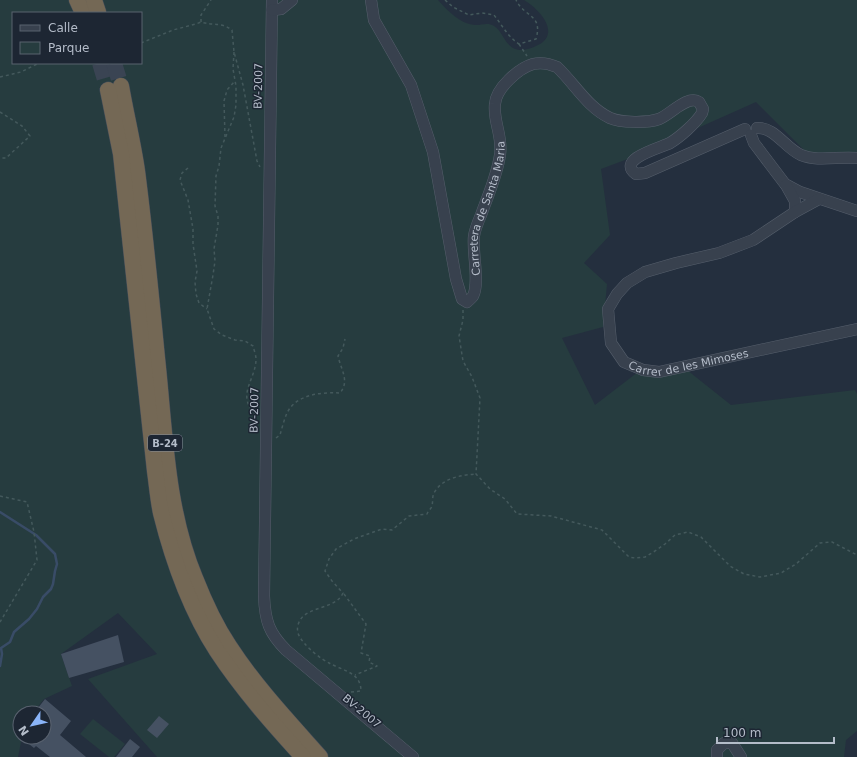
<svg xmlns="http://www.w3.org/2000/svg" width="857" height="757" font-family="'DejaVu Sans',sans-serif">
  <rect width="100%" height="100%" fill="#242f3e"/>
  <g fill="#263c3f" fill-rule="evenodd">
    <path d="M0,0h438c9,10 23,25 38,25 6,0 12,-3 18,1 10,6 11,23 26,24 5,0 13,-2 18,-5 24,-12 0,-37 -14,-45h333v153l-13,-1 -37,1 -51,-51 -123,55 -32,12 9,66 -26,28 23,21 -4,43 -41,11 33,67 43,-33 10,4 39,-6 44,35 124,-15 2,4v337l-11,9 -2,17h-687l-69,-78 69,-25 -39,-41 -57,41 11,32 -28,13 -11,14h-13l1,29 -3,15h-18zM13,13h128v50h-128z"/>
    <polygon points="93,719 125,744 114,757 109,757 80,734"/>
  </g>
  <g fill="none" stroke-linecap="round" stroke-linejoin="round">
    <polyline stroke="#394c67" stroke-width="2.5" points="0,512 36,535 55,554 57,564 55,571 53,584 51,589 43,597 37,609 29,619 14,632 10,642 1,648 2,654 0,666"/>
  </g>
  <g fill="#455162">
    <polygon points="118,635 124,662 69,678 61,654"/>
    <polygon points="45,699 71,721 60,735 86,757 50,757 36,746 34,748 20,737 44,737 44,713 41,713 40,712 41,711 38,708"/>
    <polygon points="159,716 169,724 157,738 147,730"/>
    <polygon points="130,739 140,747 132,757 116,757"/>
  </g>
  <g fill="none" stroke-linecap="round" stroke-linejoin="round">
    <g stroke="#3a4453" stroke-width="16" stroke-dasharray="16 8" stroke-linecap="butt">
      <polyline points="100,63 108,90"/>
      <polyline points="114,63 121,86"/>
    </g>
    <defs>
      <g id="minor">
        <path d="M272,0l-8,596c1,25 5,37 22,54l127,107"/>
        <path id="s1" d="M371,0l3,20 37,65 22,67 23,127 6,20 5,3c2,-2 5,-4 6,-6 7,-13 -1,-44 1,-60 1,-7 4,-14 7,-21 7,-20 16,-39 19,-60 3,-19 -7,-33 -5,-51 1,-16 24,-36 38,-40 8,-2 17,0 24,3 18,17 30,40 53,51 11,5 38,5 49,1 11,-4 29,-25 40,-17l4,7 -1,4c-6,10 -22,24 -32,30 -7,4 -55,16 -34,31l9,-1 100,-44"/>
        <polyline points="272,10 281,9 292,0"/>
        <path d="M757,128c18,-1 28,20 44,27 17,7 38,1 56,3"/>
        <polyline points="751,135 754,143 785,184 800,192 857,211"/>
        <polyline points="786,185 795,201 795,212"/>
        <path id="s2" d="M819,199l-24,13 -42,28 -34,13 -43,10 -31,9 -18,11 -10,11 -9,15 3,34 13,19 19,8 16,2 198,-43"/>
        <polyline points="717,757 717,750 724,743 732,743 741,757"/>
      </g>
      <g id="highway">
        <polyline points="77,0 83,13"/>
        <polyline points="94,0 98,12"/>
        <path d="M121,86c5,29 12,57 16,85 8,62 14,125 20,187 8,74 9,151 38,220 9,23 20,47 34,68 26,40 59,75 91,111"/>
        <path d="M108,90l13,64 34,317c2,14 3,28 6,42 12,48 29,96 56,138 25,38 55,72 86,106"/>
      </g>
    </defs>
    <use href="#minor" stroke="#565f6c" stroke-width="12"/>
    <use href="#highway" stroke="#434c59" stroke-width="17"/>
    <g stroke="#44595c" stroke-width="1.5" stroke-dasharray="3 3" stroke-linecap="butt">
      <path d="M445,0l8,7 16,8 13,-2 12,2c8,10 14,22 25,29l17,-5c7,-25 -11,-21 -20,-39"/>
      <polyline points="201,22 201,15 211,0"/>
      <path d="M141,43l32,-13 23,-6 5,-2c13,4 20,0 31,8l2,22 9,33 14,76 3,6"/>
      <polyline points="519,44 527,56"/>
      <path d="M234,52l-1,17 3,17v19l-2,12 -13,31 -2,18 -3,10 -1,30 3,10v9l-4,24 1,12 -2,14 -6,34 7,20 8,6 13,5 10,1 8,5c1,4 3,9 3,13 0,21 -22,38 2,57"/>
      <polyline points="0,77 21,72 39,63"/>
      <polyline points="0,112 22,126 30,136 6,158 0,158"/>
      <polyline points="225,137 224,101 227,90 235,81"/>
      <polyline points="188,168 182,173 180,180 188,200 193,229 193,244 197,271 195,282 196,294 199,303 207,309"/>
      <polyline points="463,310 463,320 459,336 463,361 472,377 480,398 476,474 490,489 505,499 517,514 551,516 602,530 629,557 635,558 645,557 655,551 665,544 675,535 688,532 701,537 730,566 744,574 760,577 781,573 796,564 820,543 832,542 857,555"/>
      <path d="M276,438l4,-3c2,-7 4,-15 7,-22 9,-19 35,-21 53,-20 10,-12 1,-23 -2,-37l5,-8 2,-9"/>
      <polyline points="0,496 27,502 34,532 37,560 0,622"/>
      <polyline points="344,594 366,624 361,653 370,656 369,662 377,666 355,675"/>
      <path d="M351,692l10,-1c0,-19 -20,-21 -32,-28 -8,-4 -19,-13 -24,-19 -5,-6 -9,-11 -7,-19 5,-20 37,-14 45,-32l-11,-12 -7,-10 4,-12 7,-10 7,-4 11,-6 28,-10 10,1 17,-14 18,-2c1,-3 4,-5 5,-8 1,-4 0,-9 2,-13 8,-15 27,-18 42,-19"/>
    </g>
    <use href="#minor" stroke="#38414e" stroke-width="11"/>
    <use href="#highway" stroke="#746855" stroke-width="16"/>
  </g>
  <g text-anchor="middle" stroke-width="3" stroke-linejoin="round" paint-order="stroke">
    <rect fill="#1d2633" stroke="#878f9c" stroke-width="1" x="148" y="435" width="34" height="16" rx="3"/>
    <g font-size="10" font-weight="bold" fill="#b4bcc9">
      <text x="165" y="447">B-24</text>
    </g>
    <g font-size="11" fill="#b4bcc9" stroke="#1d2633">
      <text transform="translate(258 86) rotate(-89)" y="4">BV-2007</text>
      <text dy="4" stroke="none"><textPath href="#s1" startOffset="420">Carretera de Santa Maria</textPath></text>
      <text dy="4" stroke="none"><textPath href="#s2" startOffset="368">Carrer de les Mimoses</textPath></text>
      <text transform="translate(254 410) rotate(-89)" y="4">BV-2007</text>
      <text transform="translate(362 711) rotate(40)" y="4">BV-2007</text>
    </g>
  </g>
  <rect x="12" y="12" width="130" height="52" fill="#1d2633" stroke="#59626f"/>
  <rect x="20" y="25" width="20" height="6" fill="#38414e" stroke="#59626f"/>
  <text x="48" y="32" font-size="12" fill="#b4bcc9">Calle</text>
  <rect x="20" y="42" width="20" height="12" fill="#263c3f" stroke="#59626f"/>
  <text x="48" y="52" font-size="12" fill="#b4bcc9">Parque</text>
  <g transform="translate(32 725) rotate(236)"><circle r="19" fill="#1d2633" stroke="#59626f"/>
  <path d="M0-3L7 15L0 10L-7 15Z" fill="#8ab4f8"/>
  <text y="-6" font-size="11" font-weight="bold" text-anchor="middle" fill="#b4bcc9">N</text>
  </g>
  <path d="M717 737v6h117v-6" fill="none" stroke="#b4bcc9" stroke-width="2"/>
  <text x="723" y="737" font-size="12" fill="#b4bcc9" stroke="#1d2633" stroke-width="3" paint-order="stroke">100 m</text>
</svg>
